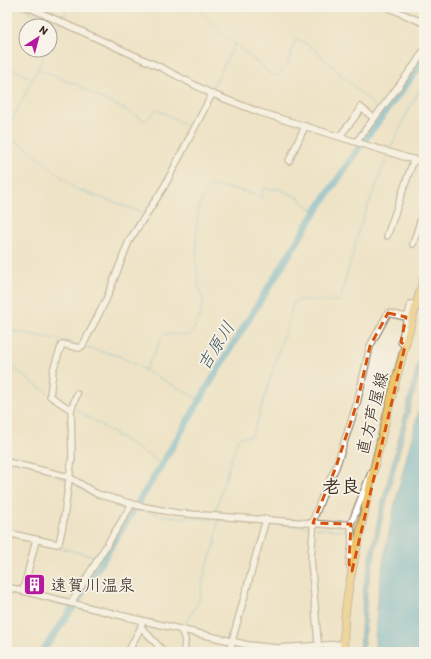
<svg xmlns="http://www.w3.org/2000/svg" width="431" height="659" font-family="Itim,'Klee One',sans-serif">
  <rect width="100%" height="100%" fill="#f7f3e8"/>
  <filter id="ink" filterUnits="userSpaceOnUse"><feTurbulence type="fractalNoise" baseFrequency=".025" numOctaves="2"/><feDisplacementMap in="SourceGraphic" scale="8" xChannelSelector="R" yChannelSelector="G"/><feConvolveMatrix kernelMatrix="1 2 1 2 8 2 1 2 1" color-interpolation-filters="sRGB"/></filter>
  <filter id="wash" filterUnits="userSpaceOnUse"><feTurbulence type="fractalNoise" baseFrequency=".012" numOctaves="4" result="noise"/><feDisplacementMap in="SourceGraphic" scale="16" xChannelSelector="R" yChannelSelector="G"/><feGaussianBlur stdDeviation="0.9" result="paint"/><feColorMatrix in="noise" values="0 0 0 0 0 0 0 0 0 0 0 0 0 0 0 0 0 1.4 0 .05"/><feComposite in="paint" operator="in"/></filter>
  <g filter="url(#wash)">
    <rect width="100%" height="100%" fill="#eee3c6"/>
    <g fill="#52accf" stroke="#466b76">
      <polygon points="424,339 424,354 383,516 367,590 364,652 360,652 363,590 379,514"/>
      <path d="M424,391v261h-49c0,-89 27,-175 49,-261z"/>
    </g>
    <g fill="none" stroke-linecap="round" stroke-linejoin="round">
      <g stroke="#52accf" stroke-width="1">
        <polyline points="20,7 47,19"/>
        <polyline points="196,7 221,32 272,75 277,76 288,64 295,41 298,39 313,48 378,109"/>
        <polyline points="62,21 68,7"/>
        <polyline points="50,44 60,23"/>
        <polyline points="7,66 32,79"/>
        <path d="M38,69l31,13c8,1 13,6 20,10 18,10 38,17 56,29l12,-12 28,16 7,2"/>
        <polyline points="211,90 235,44"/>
        <polyline points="7,130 47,50"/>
        <polyline points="7,137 27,148 76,189 145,213"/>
        <polyline points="390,150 408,111 423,84"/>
        <polyline points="120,258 125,244"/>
        <polyline points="7,330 70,342 77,345"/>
        <polyline points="83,347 119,356 200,400"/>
        <polyline points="7,359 23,376 48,393"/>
        <path d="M145,370l19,-36 25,1c7,-7 14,-24 14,-34 0,-6 -5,-11 -5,-17 -2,-27 -6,-77 11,-99l29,5 23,7h2l-1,-7 2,-1h14l20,8 17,16"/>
        <polyline points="75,409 162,464"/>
        <polyline points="58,477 67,480"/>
        <polyline points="80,487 89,493"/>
        <polyline points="113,501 127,506"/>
        <polyline points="132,508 166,516 261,523"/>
        <polyline points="215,513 237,440 241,437 251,436 255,428 294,302 297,300 340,301 360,226 388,155"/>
        <polyline points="267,523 311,527"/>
        <polyline points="316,528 348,531"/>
        <polyline points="56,547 98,557"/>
        <polyline points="7,590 72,607"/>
        <polyline points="185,628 188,618 199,601 206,568 215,545 218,521"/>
        <polyline points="186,633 188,640 188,652"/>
      </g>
      <polyline stroke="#52accf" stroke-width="7" points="42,652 78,600 162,464 232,346 315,213 365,139 424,61"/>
    </g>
  </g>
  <g filter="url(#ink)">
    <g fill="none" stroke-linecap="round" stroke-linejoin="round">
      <defs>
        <g id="minor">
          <polyline points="28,7 162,68 212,94 259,112 424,163"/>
          <polyline points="387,7 424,23"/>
          <polyline points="360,107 374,118"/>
          <polyline points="340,136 361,109"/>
          <polyline points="357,141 416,63 424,50"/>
          <polyline points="289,161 305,126"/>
          <polyline points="387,236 414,159"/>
          <polyline points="413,244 424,209"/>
          <polyline points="405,346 401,342 411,304"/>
          <polyline points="71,410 50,396 53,370 62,344 79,348 83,345 106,300 129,241 164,187 212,94"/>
          <polyline points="7,462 69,477 97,494 140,506 176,513 334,525 351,524 371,473"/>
          <polyline points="351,524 352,544 349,564 352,571"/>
          <polyline points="7,533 57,544 59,543 63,525 72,457 71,410 77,394"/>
          <polyline points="7,587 123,616 248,645 277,648 343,644"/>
          <polyline points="23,591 36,540"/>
          <polyline points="71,603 132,504"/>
          <polyline points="141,627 164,652"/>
          <polyline points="181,630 185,639 184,652"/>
          <polyline points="318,642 311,559 314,518 325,489 336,467 357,403 370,346 388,313 406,317"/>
          <polyline points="128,652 141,627 142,621"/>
          <polyline points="229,652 266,519"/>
        </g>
        <path id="major" d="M344,652c-2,-43 9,-86 18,-129 17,-83 39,-165 62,-246"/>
      </defs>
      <use href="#minor" stroke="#948672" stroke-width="8"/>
      <use href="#major" stroke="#948672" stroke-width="9"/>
      <use href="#minor" stroke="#fff" stroke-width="5.5"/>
      <use href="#major" stroke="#eec469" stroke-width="7"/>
    </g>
  </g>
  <path d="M0 0H431V659H0ZM388,313l18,4 -5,25 4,4 -53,225 -3,-7 2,-40 -38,-1 23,-56 21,-64 13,-57z" fill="#eee3c6" fill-opacity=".55" fill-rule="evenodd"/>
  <path fill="none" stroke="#d7540e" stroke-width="3" stroke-dasharray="8 5" stroke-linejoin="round" d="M388,313l18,4 -5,25 4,4 -53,225 -3,-7 2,-40 -38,-1 23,-56 21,-64 13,-57z"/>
  <defs>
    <symbol id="building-square" viewBox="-11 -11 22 22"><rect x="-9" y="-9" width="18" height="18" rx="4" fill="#b5179e" stroke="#f7f3e8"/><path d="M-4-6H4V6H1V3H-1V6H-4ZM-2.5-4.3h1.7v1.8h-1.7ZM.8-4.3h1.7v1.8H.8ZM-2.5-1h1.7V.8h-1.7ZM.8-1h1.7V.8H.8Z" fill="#fff"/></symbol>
  </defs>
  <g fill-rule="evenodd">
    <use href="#building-square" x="22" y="572" width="25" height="25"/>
  </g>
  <g text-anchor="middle" stroke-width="3.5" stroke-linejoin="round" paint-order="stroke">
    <g font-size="17" fill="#3b2a1e" stroke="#f7f3e8">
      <text transform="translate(372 413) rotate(-76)" y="6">直方芦屋線</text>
    </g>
    <g font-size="17" fill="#3b2a1e" stroke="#f7f3e8" text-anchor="start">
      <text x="50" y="591">遠賀川温泉</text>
    </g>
    <g font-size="18" font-style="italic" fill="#43585c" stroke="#f7f3e8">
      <text transform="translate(216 346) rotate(-58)" y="6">吉原川</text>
    </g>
    <g font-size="19" font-weight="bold" fill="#3b2a1e" stroke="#f7f3e8">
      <text x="341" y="493">老良</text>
    </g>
  </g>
  <rect width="431" height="659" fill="none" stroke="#f7f3e8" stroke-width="24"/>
  <g transform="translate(38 38) rotate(36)"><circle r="19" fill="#f7f3e8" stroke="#aca397"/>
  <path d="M0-3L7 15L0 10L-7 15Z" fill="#b5179e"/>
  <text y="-6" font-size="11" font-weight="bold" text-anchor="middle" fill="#3b2a1e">N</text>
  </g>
</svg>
